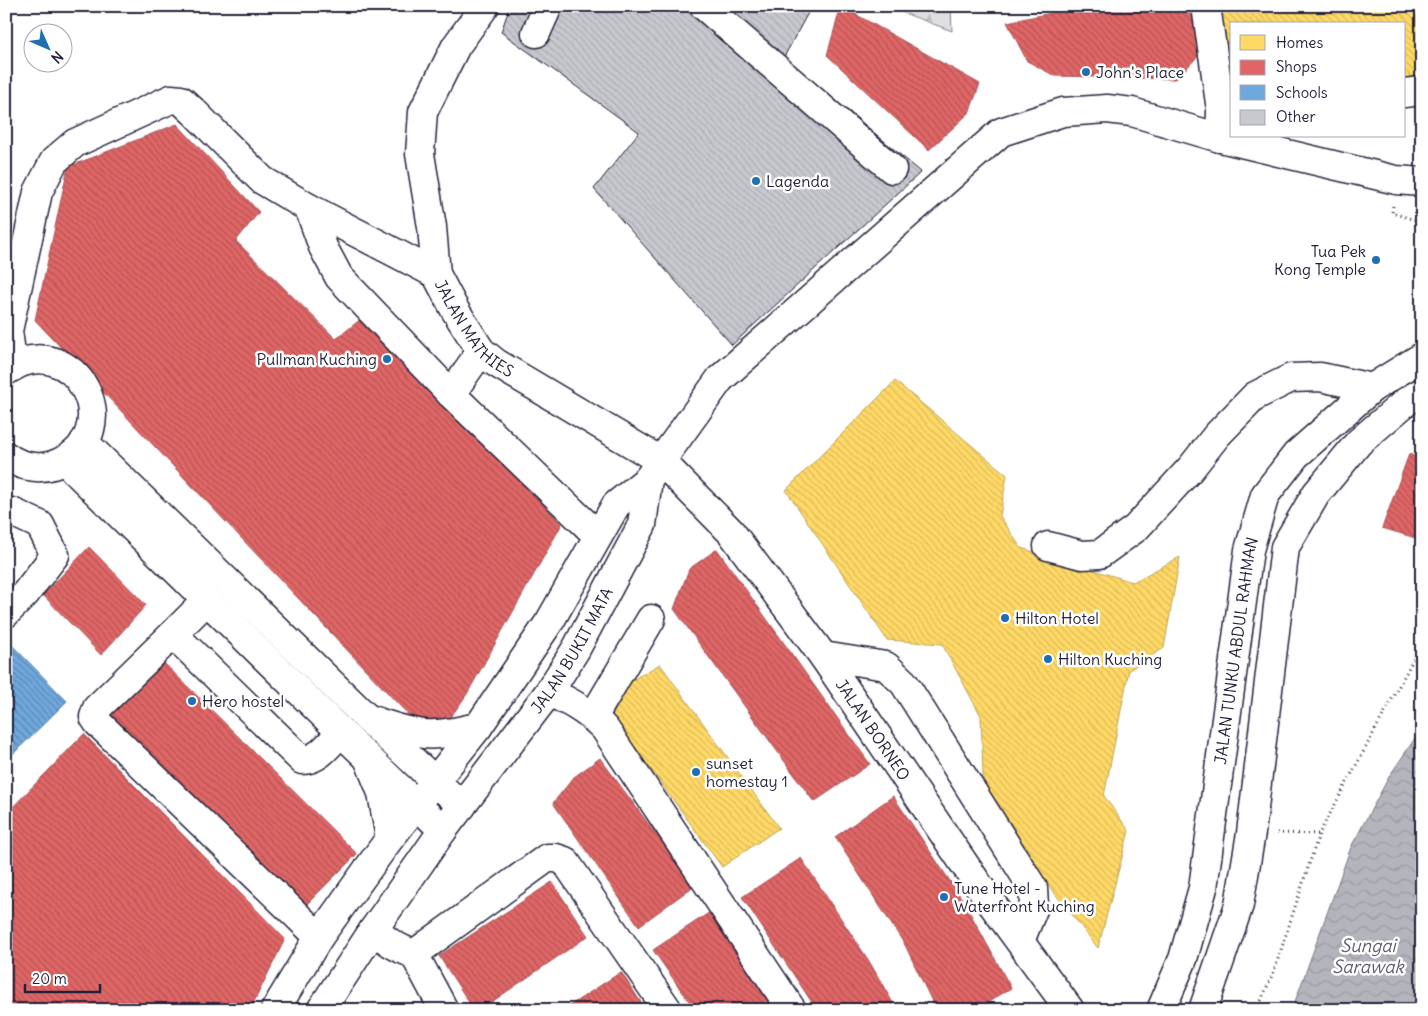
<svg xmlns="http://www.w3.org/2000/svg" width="1428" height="1016" font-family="Delius,sans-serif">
  <defs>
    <pattern id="forest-firs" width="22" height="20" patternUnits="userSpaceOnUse" patternTransform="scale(1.25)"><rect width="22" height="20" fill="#dfdfe2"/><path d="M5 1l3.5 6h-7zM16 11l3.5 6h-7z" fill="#bfbfc3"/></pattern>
    <pattern id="water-waves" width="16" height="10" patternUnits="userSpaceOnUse" patternTransform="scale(1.25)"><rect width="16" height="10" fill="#b4b4bc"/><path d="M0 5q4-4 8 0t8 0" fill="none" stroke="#9a9aa2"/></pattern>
    <pattern id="homes-back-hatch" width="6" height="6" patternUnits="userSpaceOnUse" patternTransform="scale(1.25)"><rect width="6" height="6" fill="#ffd966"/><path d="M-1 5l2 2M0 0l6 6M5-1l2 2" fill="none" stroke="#daba59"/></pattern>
    <pattern id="shops-back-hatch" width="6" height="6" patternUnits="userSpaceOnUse" patternTransform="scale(1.25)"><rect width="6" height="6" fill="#e06666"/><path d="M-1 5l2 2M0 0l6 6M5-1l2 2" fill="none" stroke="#b55455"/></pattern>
    <pattern id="schools-back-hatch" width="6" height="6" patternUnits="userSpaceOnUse" patternTransform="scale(1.25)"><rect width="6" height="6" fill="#6fa8dc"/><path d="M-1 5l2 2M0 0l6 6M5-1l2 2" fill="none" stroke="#5b88b4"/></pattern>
    <pattern id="building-back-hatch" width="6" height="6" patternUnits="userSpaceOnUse" patternTransform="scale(1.25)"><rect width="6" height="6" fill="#c8c8cf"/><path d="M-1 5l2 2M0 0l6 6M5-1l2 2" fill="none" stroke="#acacb3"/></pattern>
  </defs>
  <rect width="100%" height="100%" fill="#fff"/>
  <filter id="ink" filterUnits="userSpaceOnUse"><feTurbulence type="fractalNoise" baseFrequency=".02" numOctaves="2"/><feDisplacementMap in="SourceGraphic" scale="10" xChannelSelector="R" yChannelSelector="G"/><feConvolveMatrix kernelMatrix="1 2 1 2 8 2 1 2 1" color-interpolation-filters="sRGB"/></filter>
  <g filter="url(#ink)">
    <polygon fill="url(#forest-firs)" stroke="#80808e" points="885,6 951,6 952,31"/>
    <polygon fill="url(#water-waves)" stroke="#7a7a88" points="1422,728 1422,1010 1292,1010 1351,847 1390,775"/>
    <g fill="url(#homes-back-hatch)" stroke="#bda259">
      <polygon points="1219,6 1414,6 1422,46 1422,88 1404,90 1404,24 1232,24 1232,109"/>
      <polygon points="895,381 1007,475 1000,516 1021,548 1133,582 1180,557 1164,648 1129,670 1104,796 1129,831 1098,948 984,804 981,716 942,644 887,640 786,490"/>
      <polygon points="660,664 779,828 722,867 612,716 632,680"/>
    </g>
    <g fill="url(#shops-back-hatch)" stroke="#a75259">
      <polygon points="841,6 980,84 969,113 929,150 827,55"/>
      <polygon points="1086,6 1196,6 1204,50 1176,79 1055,76 1027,61 1007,22"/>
      <polygon points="177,124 259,212 236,241 336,339 372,310 436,393 562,524 467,694 455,711 445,723 418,725 35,320 68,167"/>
      <polygon points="1409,454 1422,459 1422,540 1382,528"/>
      <polygon points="89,547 146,605 101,655 43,595"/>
      <polygon points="717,549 870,764 814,802 674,609 689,569"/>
      <polygon points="160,659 357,854 302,909 105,715"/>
      <polygon points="84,734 285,939 250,1010 6,1010 6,814"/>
      <polygon points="600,758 694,886 639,926 553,803 574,777"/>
      <polygon points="893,796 964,902 1011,988 976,1010 936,1010 905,945 835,837"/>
      <polygon points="801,858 869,961 897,1010 817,1010 742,897"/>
      <polygon points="552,882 588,936 480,1010 474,1010 439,956"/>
      <polygon points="710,912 780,1010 695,1010 653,950"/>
      <polygon points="621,972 646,1010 563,1010"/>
    </g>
    <polygon fill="url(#schools-back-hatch)" stroke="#5880ac" points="7,640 67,701 6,761 6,641"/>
    <polygon fill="url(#building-back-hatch)" stroke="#22223b" points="510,6 807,6 809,11 784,57 921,172 732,345 594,189 639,132 501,32"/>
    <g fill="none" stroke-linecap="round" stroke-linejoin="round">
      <defs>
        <g id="minor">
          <path id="s1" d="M485,6l-29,40 -33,66 -3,42 12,73 4,47 19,36 26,41 15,12 165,98 70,71 92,124 161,237 86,117"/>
          <polyline points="704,6 892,169"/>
          <polyline points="1206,6 1221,110 1220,138"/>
          <polyline points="536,33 548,6"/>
          <polyline points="1404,93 1422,91"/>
          <polyline points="309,208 323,247 339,277 451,394 598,536"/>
          <polyline points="13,367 8,331 38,192 54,161 75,143 171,99 181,100 194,112 262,180 309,208 436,274"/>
          <path d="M6,371c68,-48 128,66 47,94 -15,5 -34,1 -47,-9"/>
          <polyline points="451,394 481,351"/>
          <polyline points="84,442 367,718 462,806"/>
          <polyline points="65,461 341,732 443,830"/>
          <polyline points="6,515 12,512 40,525 55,555 25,594 6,613"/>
          <polyline points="1048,546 1082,555 1100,554 1136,528 1191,468 1217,435 1255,396 1291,378 1320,377 1372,388"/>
          <path d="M206,601l-33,33 129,126c17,0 27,-16 39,-28"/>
          <polyline points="173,634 97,708 94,717 98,723 319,937"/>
          <polyline points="823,656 886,666 904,683 1033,888 1034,907 1020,941"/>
          <path d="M549,692c22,10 40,20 56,37l187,281"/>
          <polyline points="593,717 651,619"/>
          <path d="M374,929c11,12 25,20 40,25l30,56"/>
          <polyline points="414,954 547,858 556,858 565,861 668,1010"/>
        </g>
        <g id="major">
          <path d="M367,718c18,7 37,13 57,16 18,2 37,-4 54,-7"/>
          <polyline points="368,758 382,793 390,838"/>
          <polyline points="275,1010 319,937 390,838 478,727 550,621 616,505 648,479 720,379 1001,132 1063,112 1107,109 1132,112 1220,138 1396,180 1422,182"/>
          <path id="s2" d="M321,1010l53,-81 69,-99 106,-138 27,-43 66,-124 6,-46"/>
          <path id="s3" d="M1161,1010l22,-51 20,-71 46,-338 16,-55 31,-40 76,-67 50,-31"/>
          <polyline points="1203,1010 1239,905 1251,833 1285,547 1316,494 1359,442 1407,401 1422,392"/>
        </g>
      </defs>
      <use href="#minor" stroke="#22223b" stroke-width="31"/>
      <use href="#major" stroke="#22223b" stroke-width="31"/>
      <g stroke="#22223b" stroke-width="3" stroke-dasharray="1 4" stroke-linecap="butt">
        <polyline points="1393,206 1392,213 1422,222"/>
        <polyline points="1277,833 1319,834 1413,660 1422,651"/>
        <polyline points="1257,1010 1274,971 1319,834"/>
      </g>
      <use href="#minor" stroke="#fff" stroke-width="28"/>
      <use href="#major" stroke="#fff" stroke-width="28"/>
    </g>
  </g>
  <g fill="#1f6fb2" stroke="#fff" stroke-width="2">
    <circle cx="1086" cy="72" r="5"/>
    <circle cx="756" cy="181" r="5"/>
    <circle cx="1376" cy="260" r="5"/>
    <circle cx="387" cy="359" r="5"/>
    <circle cx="1005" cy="618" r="5"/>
    <circle cx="1048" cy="659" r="5"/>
    <circle cx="192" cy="701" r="5"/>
    <circle cx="696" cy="772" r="5"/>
    <circle cx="944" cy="897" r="5"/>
  </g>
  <g text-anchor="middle" stroke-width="5" stroke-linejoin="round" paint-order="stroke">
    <g font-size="16" fill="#22223b" stroke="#fff" text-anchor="start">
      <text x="1096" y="78">John's Place</text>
      <text x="766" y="187">Lagenda</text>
      <text x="1366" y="257" text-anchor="end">Tua Pek<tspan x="1366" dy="18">Kong Temple</tspan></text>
      <text x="377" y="365" text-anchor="end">Pullman Kuching</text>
      <text x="1015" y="624">Hilton Hotel</text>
      <text x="1058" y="665">Hilton Kuching</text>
      <text x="202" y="707">Hero hostel</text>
      <text x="706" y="769">sunset<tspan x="706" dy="18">homestay 1</tspan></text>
      <text x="954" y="894">Tune Hotel -<tspan x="954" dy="18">Waterfront Kuching</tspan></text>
    </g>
    <g font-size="16" fill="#22223b" stroke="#fff">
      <text dy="6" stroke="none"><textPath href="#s1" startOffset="354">JALAN MATHIES</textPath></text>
      <text dy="6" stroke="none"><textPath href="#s2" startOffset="439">JALAN BUKIT MATA</textPath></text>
      <text dy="6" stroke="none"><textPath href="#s3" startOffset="369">JALAN TUNKU ABDUL RAHMAN</textPath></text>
      <text dy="6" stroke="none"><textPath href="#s1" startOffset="930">JALAN BORNEO</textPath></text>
    </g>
    <g font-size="18" font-style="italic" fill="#5c5c6f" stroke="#fff">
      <text x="1368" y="952">Sungai<tspan x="1368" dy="21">Sarawak</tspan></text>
    </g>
  </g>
  <rect width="1428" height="1016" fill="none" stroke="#fff" stroke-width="25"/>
  <rect x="12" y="12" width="1403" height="991" fill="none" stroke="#22223b" stroke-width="2" filter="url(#ink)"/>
  <rect x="1230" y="22" width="175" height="115" fill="#ffffff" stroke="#a7a7b1"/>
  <rect x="1240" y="35" width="25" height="15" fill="#ffd966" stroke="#a7a7b1"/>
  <text x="1276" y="48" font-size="15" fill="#22223b">Homes</text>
  <rect x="1240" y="60" width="25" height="15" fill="#e06666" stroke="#a7a7b1"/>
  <text x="1276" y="72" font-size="15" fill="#22223b">Shops</text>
  <rect x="1240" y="85" width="25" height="15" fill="#6fa8dc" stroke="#a7a7b1"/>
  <text x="1276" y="98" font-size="15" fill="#22223b">Schools</text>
  <rect x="1240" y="110" width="25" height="15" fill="#c8c8cf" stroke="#a7a7b1"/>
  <text x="1276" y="122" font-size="15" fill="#22223b">Other</text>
  <g transform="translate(48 48) rotate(135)"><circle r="24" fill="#ffffff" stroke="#a7a7b1"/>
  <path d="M0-4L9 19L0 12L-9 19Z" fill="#1f6fb2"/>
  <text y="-8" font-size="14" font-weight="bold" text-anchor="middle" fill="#22223b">N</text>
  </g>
  <path d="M25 984v8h75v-8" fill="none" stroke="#22223b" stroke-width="2.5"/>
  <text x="32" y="984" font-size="15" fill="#22223b" stroke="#ffffff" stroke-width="4" paint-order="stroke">20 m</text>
</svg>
